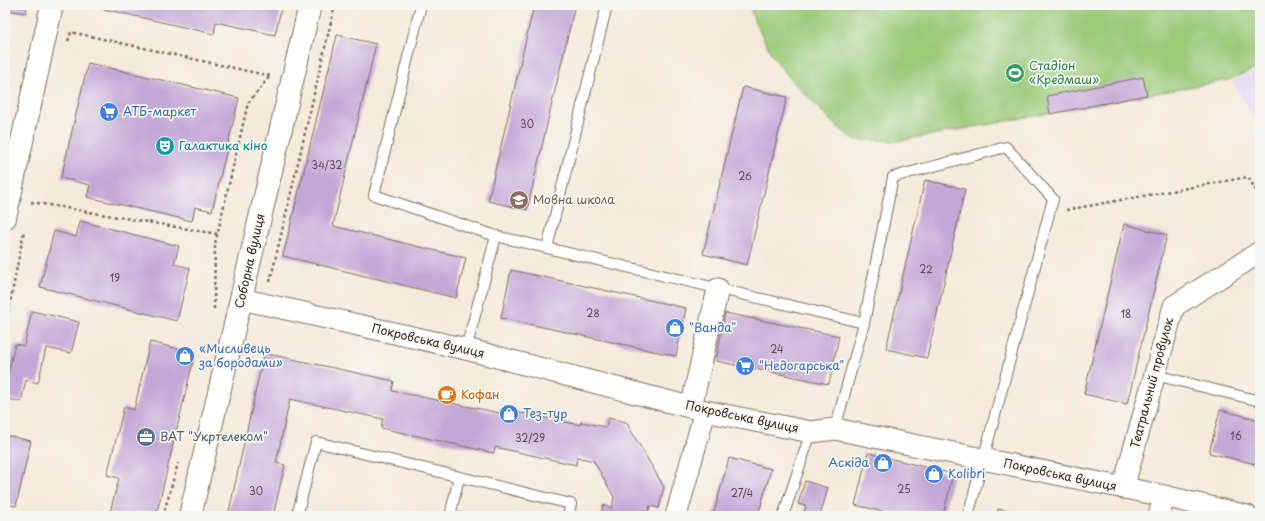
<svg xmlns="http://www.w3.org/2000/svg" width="1265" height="521" font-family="'Playpen Sans',sans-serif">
  <rect width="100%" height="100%" fill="#f6f6f2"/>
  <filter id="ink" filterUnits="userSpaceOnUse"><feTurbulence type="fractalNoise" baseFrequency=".025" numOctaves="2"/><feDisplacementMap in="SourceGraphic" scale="8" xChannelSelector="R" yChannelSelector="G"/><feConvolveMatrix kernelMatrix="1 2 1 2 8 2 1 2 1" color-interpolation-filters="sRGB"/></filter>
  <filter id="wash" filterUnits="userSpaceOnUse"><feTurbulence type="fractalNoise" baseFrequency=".012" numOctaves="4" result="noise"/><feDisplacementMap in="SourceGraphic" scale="16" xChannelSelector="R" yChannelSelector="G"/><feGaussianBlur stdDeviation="0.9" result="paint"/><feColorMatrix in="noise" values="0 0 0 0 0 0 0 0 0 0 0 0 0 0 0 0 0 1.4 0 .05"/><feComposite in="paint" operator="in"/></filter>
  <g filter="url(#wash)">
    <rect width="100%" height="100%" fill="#f4ead9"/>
    <polygon fill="#dfd5f5" points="1260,70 1260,127 1232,81"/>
    <polygon fill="#9bca79" stroke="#6b7a4c" points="749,5 1260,5 1260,67 1228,80 899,141 855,140 836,126 793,82 773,57 755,22"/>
    <g id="blocks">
      <g fill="#c3a7d7">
        <polygon points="5,5 27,5 26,13 5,10"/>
        <polygon points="96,5 282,5 275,35 216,22 214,34 95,7"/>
        <polygon points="534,5 575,5 527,210 488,201"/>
        <polygon points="337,35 376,44 333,226 466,258 456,298 283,256"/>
        <polygon points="88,63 239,98 212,211 195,207 192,221 87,197 90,185 61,178"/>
        <polygon points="1143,77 1147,95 1050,114 1047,96"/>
        <polygon points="743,87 787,97 747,265 703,254"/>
        <polygon points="925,180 965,189 927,358 886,349"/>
        <polygon points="80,221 179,246 174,264 190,268 177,321 40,287 54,231 76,237"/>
        <polygon points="1124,224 1167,235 1127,404 1084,394"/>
        <polygon points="511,270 686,308 676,356 501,318"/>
        <polygon points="32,311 79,322 71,353 46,348 38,383 26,380 21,402 5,398 5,387 15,344 24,346"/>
        <polygon points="725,313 839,336 829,384 716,361"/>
        <polygon points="150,342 195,353 156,516 109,516 119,478 107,475 124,407 134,410"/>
        <polygon points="264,353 394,381 392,391 500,413 501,409 580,425 581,422 606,427 608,418 626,422 664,487 659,508 650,506 647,516 601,516 603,505 612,508 614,497 594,461 577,457 576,465 495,447 494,453 381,428 383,419 290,399 276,463 285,465 273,516 228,516"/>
        <polygon points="1220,410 1260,420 1260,465 1209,453"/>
        <polygon points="5,435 31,441 16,506 5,504"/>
        <polygon points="868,453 953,474 943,516 902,516 855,505"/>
        <polygon points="729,458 771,469 758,516 713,516"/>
        <polygon points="805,481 828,488 820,516 803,516 806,506 798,504"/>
        <polygon points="998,509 1028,515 1028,516 996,516"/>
        <polygon points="458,512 473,515 473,516 457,516"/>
      </g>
    </g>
  </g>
  <g filter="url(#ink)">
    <use href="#blocks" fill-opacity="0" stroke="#7c6d5f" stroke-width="1"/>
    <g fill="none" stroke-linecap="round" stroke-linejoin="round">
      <defs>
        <g id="lane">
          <polyline points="421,5 374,195 496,236 466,349"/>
          <polyline points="496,236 864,323 835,429"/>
          <polyline points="547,248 607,5"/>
          <polyline points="864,323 893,177 1006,147 1053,199 968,516"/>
          <polyline points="1155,375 1260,401"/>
          <polyline points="297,516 316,442 571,504 568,516"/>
          <polyline points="450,516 459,477"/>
          <polyline points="783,516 811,432"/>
        </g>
        <g id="street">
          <polyline points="241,299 466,349 705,411 811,432 835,429 1164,496 1247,516"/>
          <polyline points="691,407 718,289"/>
          <polyline points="1123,488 1174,306 1260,252"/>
          <polyline points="676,516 705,411"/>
          <polyline points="1159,516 1164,496"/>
        </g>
        <g id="secondary">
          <polyline points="5,218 52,5"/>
          <polyline points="190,516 310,5"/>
        </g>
      </defs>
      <use href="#lane" stroke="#7c6d5f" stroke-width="12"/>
      <use href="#street" stroke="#7c6d5f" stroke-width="23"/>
      <use href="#secondary" stroke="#7c6d5f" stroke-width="24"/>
      <g stroke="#7c6d5f" stroke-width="2.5" stroke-dasharray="3 3" stroke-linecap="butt">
        <polyline points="68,41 71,32 270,76"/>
        <polyline points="31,202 217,234"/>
        <polyline points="1066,210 1248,177 1260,197"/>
        <polyline points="270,282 335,5"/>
        <polyline points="214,309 215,244 248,103 270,76"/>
        <polyline points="5,330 24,230"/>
        <polyline points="163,516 178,463"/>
      </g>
      <use href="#lane" stroke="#fff" stroke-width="10"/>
      <use href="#street" stroke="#fff" stroke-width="21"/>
      <use href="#secondary" stroke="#fff" stroke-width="22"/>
    </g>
  </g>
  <defs>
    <symbol id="stadium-disc" viewBox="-11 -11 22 22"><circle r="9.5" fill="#2e9e5b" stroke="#f6f6f2"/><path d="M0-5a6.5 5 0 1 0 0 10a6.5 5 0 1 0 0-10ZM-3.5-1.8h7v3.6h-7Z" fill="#fff"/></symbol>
    <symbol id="supermarket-disc" viewBox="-11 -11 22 22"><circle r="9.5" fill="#3f7fe0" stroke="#f6f6f2"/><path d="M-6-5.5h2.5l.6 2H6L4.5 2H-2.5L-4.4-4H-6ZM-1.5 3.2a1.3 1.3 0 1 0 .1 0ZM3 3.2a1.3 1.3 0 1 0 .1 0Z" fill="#fff"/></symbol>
    <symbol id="theatre-disc" viewBox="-11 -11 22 22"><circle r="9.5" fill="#0f9aa8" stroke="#f6f6f2"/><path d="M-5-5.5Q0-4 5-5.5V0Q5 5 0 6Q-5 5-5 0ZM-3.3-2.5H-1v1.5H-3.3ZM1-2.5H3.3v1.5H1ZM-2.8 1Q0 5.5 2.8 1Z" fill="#fff"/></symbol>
    <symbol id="school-disc" viewBox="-11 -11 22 22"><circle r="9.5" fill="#8d6e63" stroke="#f6f6f2"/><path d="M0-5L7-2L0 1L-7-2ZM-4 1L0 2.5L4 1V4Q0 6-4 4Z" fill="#fff"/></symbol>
    <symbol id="shop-disc" viewBox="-11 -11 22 22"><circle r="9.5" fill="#3f7fe0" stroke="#f6f6f2"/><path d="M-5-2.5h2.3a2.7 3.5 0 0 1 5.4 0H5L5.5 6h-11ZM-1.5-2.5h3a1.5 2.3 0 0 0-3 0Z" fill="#fff"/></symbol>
    <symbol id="cafe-disc" viewBox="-11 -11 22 22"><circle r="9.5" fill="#e8710a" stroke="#f6f6f2"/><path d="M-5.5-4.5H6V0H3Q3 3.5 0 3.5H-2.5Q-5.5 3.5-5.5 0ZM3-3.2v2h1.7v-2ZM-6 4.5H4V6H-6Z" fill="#fff"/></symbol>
    <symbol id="office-disc" viewBox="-11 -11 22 22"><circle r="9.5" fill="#5c6f8a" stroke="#f6f6f2"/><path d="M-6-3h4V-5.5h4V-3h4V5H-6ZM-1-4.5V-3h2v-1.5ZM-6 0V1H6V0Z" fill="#fff"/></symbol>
  </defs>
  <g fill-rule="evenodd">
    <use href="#stadium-disc" x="1004" y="62" width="22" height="22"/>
    <use href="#supermarket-disc" x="98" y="101" width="22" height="22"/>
    <use href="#theatre-disc" x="154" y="135" width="22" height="22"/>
    <use href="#school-disc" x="508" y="189" width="22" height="22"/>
    <use href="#shop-disc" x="664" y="317" width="22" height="22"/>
    <use href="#shop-disc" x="174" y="345" width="22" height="22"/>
    <use href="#supermarket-disc" x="734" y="355" width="22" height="22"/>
    <use href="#cafe-disc" x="436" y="384" width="22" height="22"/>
    <use href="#shop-disc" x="498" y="403" width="22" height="22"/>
    <use href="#office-disc" x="135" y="426" width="22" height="22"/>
    <use href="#shop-disc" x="872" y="452" width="22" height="22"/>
    <use href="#shop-disc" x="923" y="463" width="22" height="22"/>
  </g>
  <g text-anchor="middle" stroke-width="3.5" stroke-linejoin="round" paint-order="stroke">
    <g font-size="10" fill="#5d494c">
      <text x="527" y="128">30</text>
      <text x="327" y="169">34/32</text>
      <text x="745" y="180">26</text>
      <text x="926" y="273">22</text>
      <text x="115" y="282">19</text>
      <text x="593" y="317">28</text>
      <text x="1126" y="318">18</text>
      <text x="777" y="353">24</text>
      <text x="1236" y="440">16</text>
      <text x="530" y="442">32/29</text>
      <text x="904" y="493">25</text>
      <text x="256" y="495">30</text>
      <text x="742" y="497">27/4</text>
    </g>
    <g font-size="12" fill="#27864d" stroke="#f6f6f2" text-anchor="start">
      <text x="1029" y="70">Стадіон<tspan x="1029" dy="14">«Кредмаш»</tspan></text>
    </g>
    <g font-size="12" fill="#366cbe" stroke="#f6f6f2" text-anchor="start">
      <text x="123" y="116">АТБ-маркет</text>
      <text x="689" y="332">"Ванда"</text>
      <text x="199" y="353">«Мисливець<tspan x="199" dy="14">за бородами»</tspan></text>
      <text x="759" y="370">"Недогарська"</text>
      <text x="523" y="418">Тез-тур</text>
      <text x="869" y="467" text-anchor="end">Аскіда</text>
      <text x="948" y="478">Kolibri</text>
    </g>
    <g font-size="12" fill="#0d838f" stroke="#f6f6f2" text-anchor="start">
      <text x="179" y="150">Галактика кіно</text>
    </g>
    <g font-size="12" fill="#785e54" stroke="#f6f6f2" text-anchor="start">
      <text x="533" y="204">Мовна школа</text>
    </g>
    <g font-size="12" fill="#3b2a1e" stroke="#f6f6f2">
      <text transform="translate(250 261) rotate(-77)" y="4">Соборна вулиця</text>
      <text transform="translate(428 341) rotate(13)" y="4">Покровська вулиця</text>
      <text transform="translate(1152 383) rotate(-75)" y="4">Театральний провулок</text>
      <text transform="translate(742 417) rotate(12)" y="4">Покровська вулиця</text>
      <text transform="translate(1060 475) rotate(12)" y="4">Покровська вулиця</text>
    </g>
    <g font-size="12" fill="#c56008" stroke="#f6f6f2" text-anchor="start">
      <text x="461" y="399">Кофан</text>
    </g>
    <g font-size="12" fill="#4e5e75" stroke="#f6f6f2" text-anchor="start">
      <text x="160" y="441">ВАТ "Укртелеком"</text>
    </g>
  </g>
  <rect width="1265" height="521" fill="none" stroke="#f6f6f2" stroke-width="20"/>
</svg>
